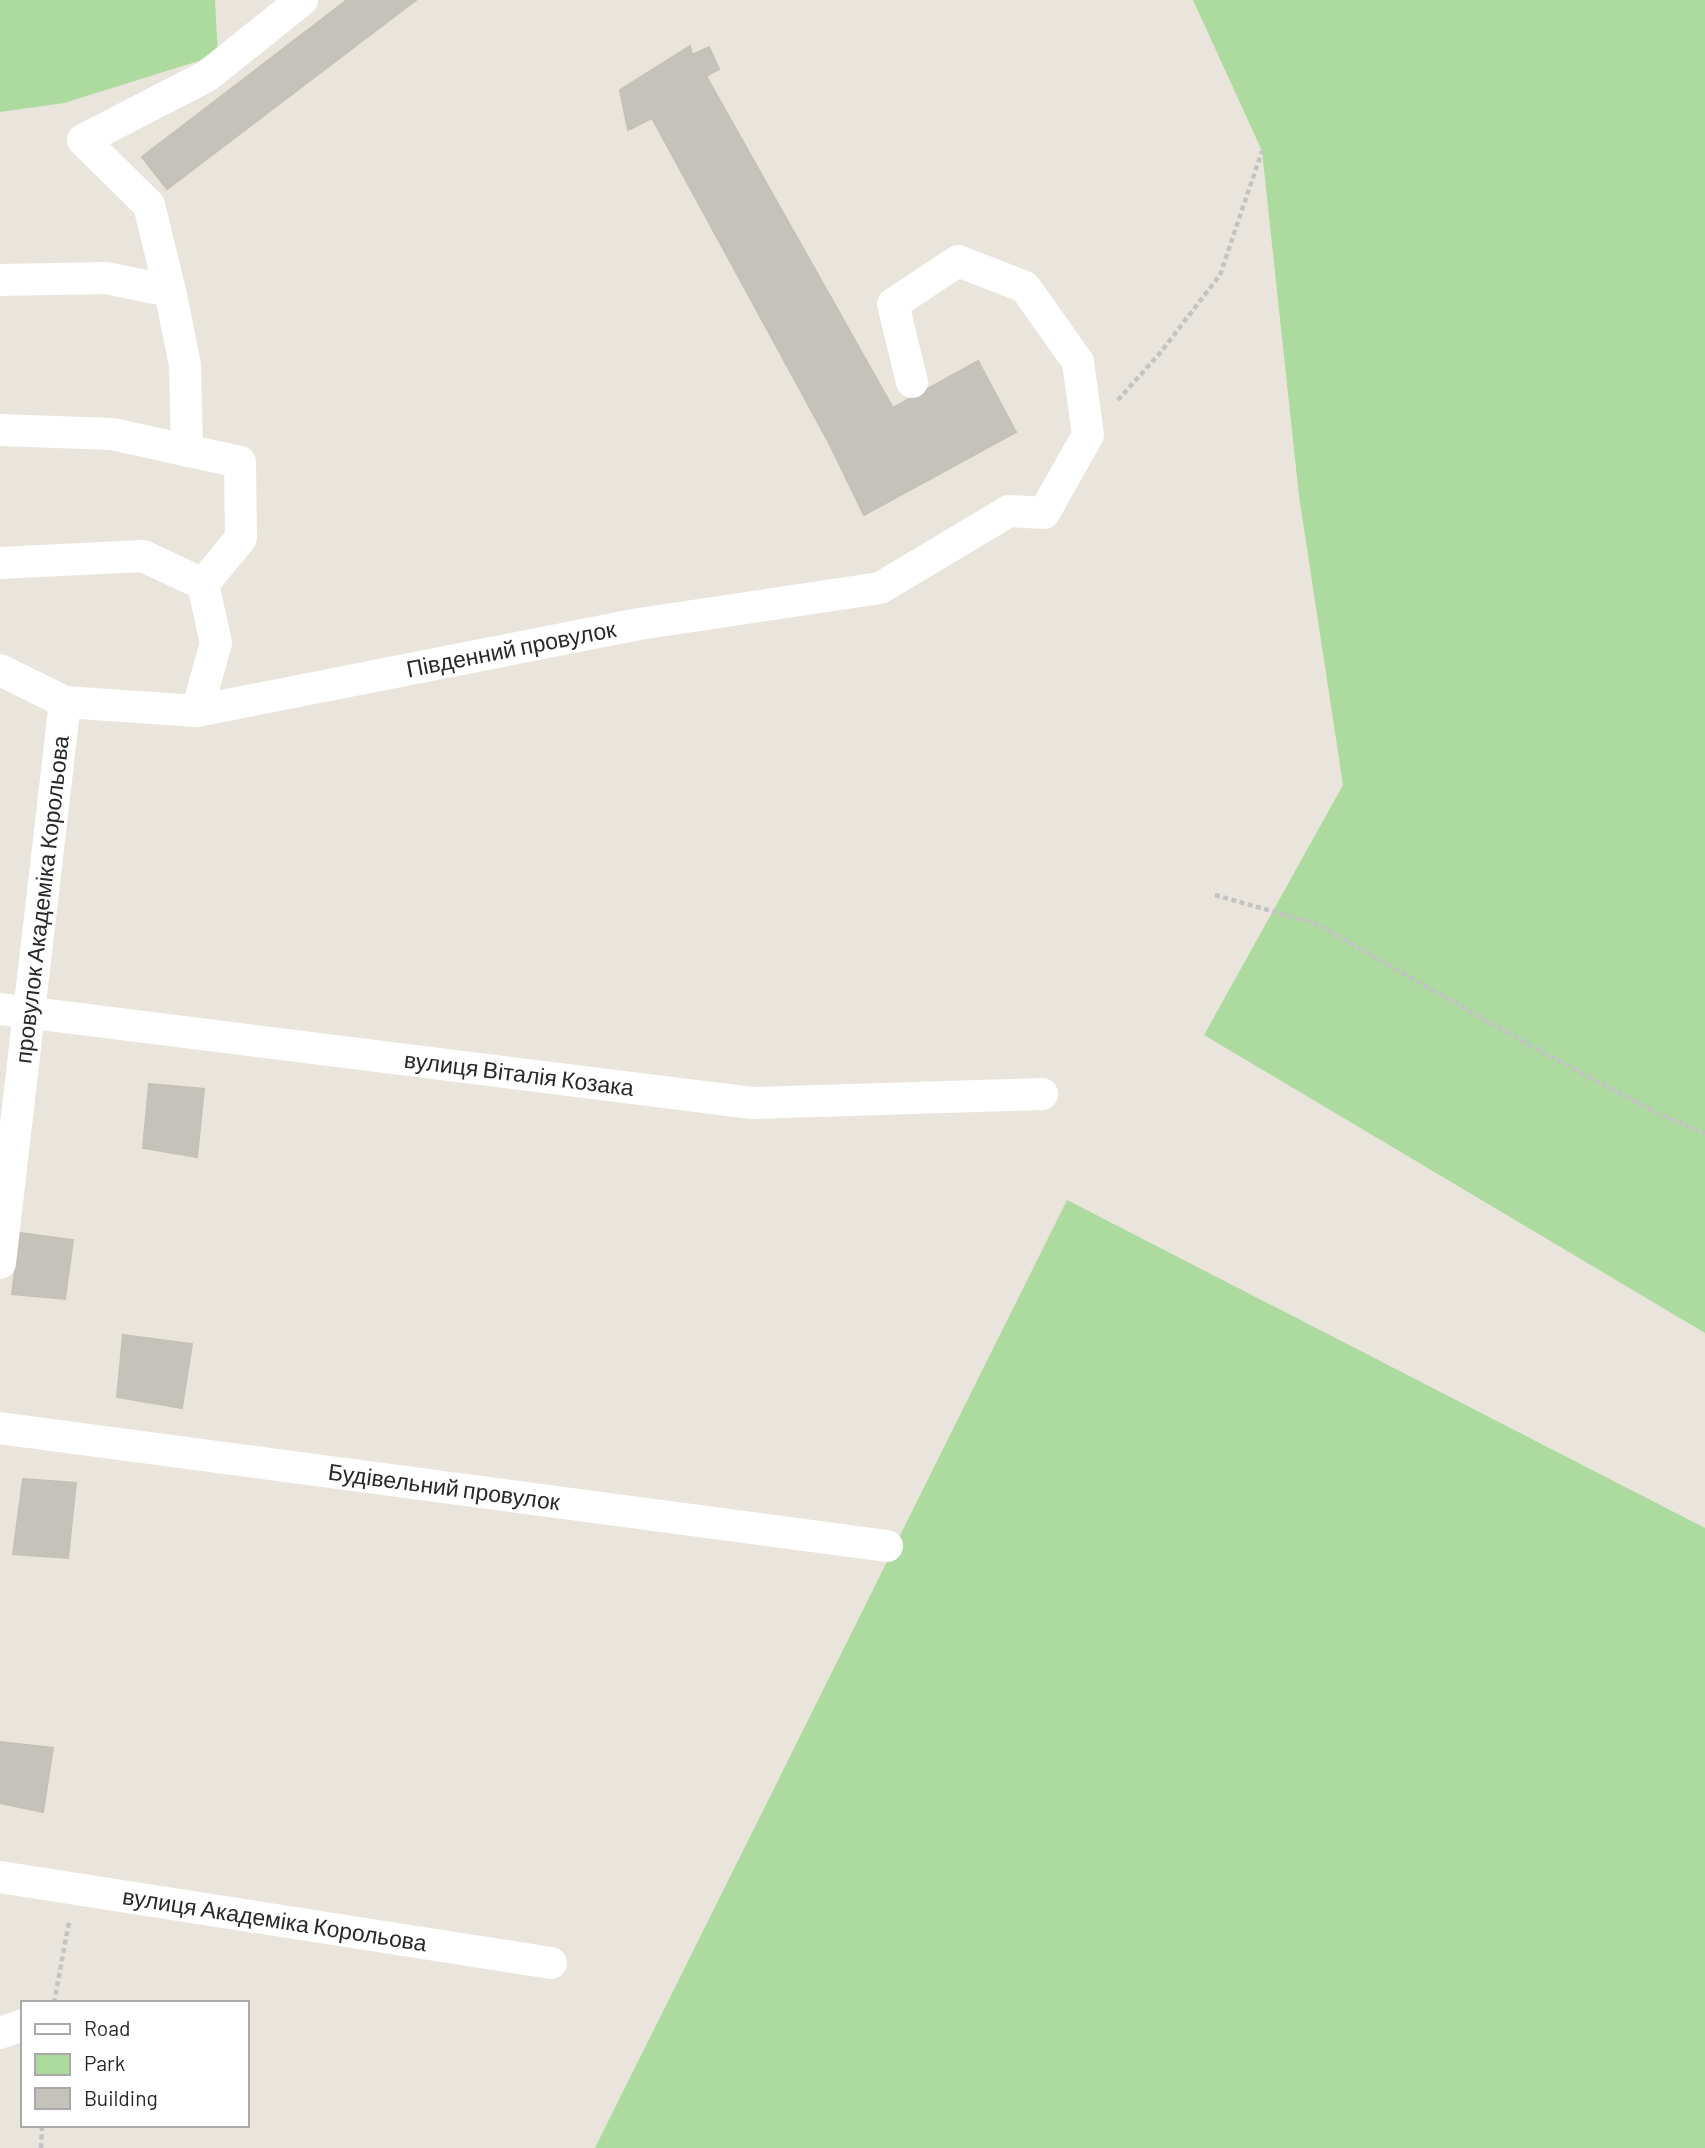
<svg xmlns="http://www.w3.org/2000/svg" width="1705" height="2148" font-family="Barlow,sans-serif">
  <rect width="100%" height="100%" fill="#eae5dc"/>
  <g fill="#adda9f">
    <polygon points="0,0 215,0 218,55 64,103 0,112"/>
    <polygon points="1193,0 1705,0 1705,1333 1204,1035 1343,785 1299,496 1262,151"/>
    <polygon points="1067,1200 1705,1528 1705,2148 595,2148"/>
  </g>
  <g fill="#c5c2bc" stroke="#c5c1b6" stroke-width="2">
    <polygon points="347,0 416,0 167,189 142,157"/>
    <polygon points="690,46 692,55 709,47 719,69 706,76 893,408 829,443 652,118 628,130 620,90"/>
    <polygon points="978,361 1016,432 864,515 829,443"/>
    <polygon points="149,1084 204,1089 197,1157 143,1148"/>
    <polygon points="20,1233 73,1240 65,1299 12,1294"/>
    <polygon points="123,1335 192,1344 182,1408 117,1397"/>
    <polygon points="23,1479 76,1483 68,1558 13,1554"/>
    <polygon points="0,1742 53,1748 43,1812 0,1803"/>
  </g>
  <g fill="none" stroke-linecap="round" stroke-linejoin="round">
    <g stroke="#c3c3c3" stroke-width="4.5" stroke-dasharray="5 3.5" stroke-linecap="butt">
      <polyline points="1118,400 1160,353 1220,275 1262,151"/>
      <polyline points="1215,895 1317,924 1522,1041 1661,1115 1705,1133"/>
      <polyline points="54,2003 69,1922"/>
      <polyline points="41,2148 42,2125"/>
    </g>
    <g stroke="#fff" stroke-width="32">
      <polyline points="0,280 106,278 170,291 185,365 187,451"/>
      <polyline points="170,291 149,205 83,140 207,76 302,0"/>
      <polyline points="0,430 112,434 240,462 241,538 203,584"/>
      <polyline points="0,563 143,556 203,584 216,643 197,711"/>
      <path id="s1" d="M0,670l65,32 132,9 442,-87 241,-36 129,-77 35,2 44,-78 -10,-73 -53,-75 -67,-26 -65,43 19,78"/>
      <path id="s2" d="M0,1009l752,94 290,-9"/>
      <path id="s3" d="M0,1263l65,-561"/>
      <path id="s4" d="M0,1428l887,118"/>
      <path id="s5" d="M0,1877l551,86"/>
      <polyline points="0,2033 23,2025"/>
    </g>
  </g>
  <g text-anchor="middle" stroke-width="6" stroke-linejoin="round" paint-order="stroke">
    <g font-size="23" fill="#292929" stroke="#fff">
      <text dy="8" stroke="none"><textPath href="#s1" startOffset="525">Південний провулок</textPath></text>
      <text dy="8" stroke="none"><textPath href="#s3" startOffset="366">провулок Академіка Корольова</textPath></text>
      <text dy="8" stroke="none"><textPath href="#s2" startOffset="523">вулиця Віталія Козака</textPath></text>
      <text dy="8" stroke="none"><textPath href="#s4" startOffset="448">Будівельний провулок</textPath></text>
      <text dy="8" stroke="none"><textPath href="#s5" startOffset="278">вулиця Академіка Корольова</textPath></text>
    </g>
  </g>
  <rect x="21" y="2001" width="228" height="126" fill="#ffffff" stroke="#a9a9a9" stroke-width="2"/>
  <rect x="35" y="2024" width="35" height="10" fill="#ffffff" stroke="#a9a9a9" stroke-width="2"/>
  <text x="84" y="2036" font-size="21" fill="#292929">Road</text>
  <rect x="35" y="2054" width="35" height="21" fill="#adda9f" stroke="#a9a9a9" stroke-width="2"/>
  <text x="84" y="2071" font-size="21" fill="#292929">Park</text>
  <rect x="35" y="2088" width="35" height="21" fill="#c5c2bc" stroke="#a9a9a9" stroke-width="2"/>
  <text x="84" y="2106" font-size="21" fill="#292929">Building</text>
</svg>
